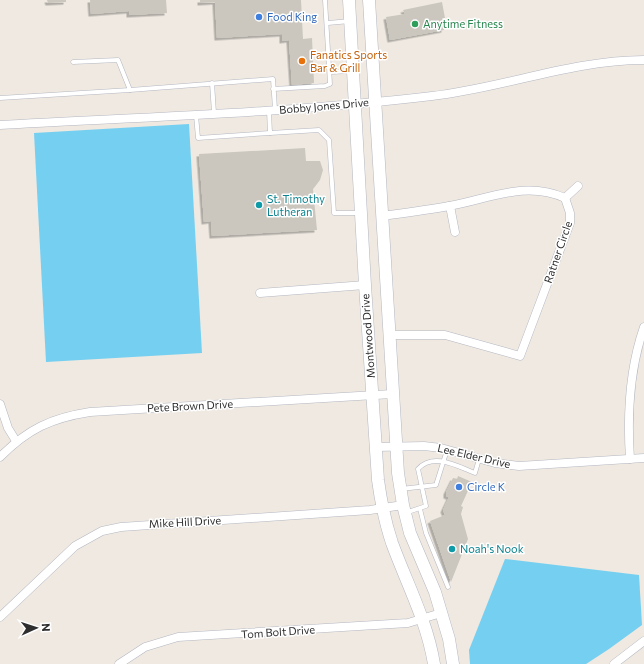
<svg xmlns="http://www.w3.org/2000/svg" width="644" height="664" font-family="Commissioner,sans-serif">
  <defs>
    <filter id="shadow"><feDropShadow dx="-2.5" dy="2.5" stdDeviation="0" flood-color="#0004"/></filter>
  </defs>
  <rect width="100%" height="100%" fill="#efe9e1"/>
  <g fill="#75cff0">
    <polygon points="189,124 202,353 46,362 34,133"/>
    <polygon points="505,559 639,575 642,625 609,649 586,664 470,664 469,650"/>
  </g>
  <g fill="#cbc7bf" filter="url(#shadow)">
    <polygon points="47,0 66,0 66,2 48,3"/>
    <polygon points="90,0 166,0 167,13 129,15 129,11 91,14"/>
    <polygon points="200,0 301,0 303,39 312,38 314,83 292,85 289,40 282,41 282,34 217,38 215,2 200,3"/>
    <polygon points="442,2 445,18 442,18 444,30 390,40 386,17 405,14 403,10"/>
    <polygon points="305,148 306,161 320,161 323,170 320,180 313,189 317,230 212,236 211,221 204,222 199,154"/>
    <polygon points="458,476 472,482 461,506 463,507 461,514 468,539 451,582 430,521 445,515 443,510 449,497 446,496 446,492 453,478 457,479"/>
  </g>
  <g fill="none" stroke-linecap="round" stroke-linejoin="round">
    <defs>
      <g id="service">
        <polyline points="328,23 350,21"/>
        <polyline points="330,72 353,71"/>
        <polyline points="212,83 214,113"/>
        <polyline points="273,89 325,86 330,84 325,0"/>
        <polyline points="130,90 273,79 275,109"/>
        <polyline points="0,98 130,90 118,60 73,62"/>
        <polyline points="269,111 270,133 319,130 329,140 334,213 361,213"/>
        <polyline points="196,115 198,138 270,133"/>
        <polyline points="401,489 436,485 447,450"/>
        <polyline points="420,509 426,533 448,587"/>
        <path d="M405,513l21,-7 -8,-37c15,-17 39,-3 57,4l4,-14"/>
      </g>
      <g id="minor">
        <path d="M0,125c144,-8 289,-12 432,-29 71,-8 140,-36 212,-36"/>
        <polyline points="565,198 578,186"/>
        <polyline points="450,206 455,232"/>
        <path d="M382,216c22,-3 45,-6 67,-10 40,-7 76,-26 116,-8l5,15v10l-50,133 -75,-21h-56"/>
        <polyline points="260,293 365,285"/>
        <polyline points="0,404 8,428 16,441"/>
        <polyline points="376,447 424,446 441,448 495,463 519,466 644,458"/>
        <path d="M0,457c28,-28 51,-39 90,-45l302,-18"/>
        <path d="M630,459c-3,-45 -1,-89 14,-132"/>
        <polyline points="0,617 75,546 102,531 121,527 370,510 403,505"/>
        <polyline points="119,664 145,647 178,637 408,623 441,613"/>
        <polyline points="614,664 644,641"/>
      </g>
      <g id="secondary">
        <path d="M349,0l16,285 13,195c3,22 7,42 14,63 15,41 35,78 42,121"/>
        <polyline points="369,0 398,473 403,505 410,533 435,592 449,639 453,664"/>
      </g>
    </defs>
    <use href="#service" stroke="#b4b7c1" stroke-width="5"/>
    <use href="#minor" stroke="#b4b7c1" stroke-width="9"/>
    <use href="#secondary" stroke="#b4b7c1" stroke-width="13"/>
    <use href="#service" stroke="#fff" stroke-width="4"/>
    <use href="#minor" stroke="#fff" stroke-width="8"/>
    <use href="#secondary" stroke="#fff" stroke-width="12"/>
  </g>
  <g fill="#3f7fe0" stroke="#fff" stroke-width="1.5">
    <circle cx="259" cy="17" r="4"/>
    <circle cx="459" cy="487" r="4"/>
  </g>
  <circle fill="#2e9e5b" stroke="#fff" stroke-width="1.5" cx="415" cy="24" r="4"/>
  <circle fill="#e8710a" stroke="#fff" stroke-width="1.5" cx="302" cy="61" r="4"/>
  <g fill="#0f9aa8" stroke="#fff" stroke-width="1.5">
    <circle cx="259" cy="205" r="4"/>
    <circle cx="452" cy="549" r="4"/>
  </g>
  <g text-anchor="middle" stroke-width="3" stroke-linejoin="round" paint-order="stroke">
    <g font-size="11" fill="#366cbe" stroke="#fff" text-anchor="start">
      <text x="267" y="21">Food King</text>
      <text x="467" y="491">Circle K</text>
    </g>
    <g font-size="11" fill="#27864d" stroke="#fff" text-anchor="start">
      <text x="423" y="28">Anytime Fitness</text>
    </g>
    <g font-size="11" fill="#c56008" stroke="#fff" text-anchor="start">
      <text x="310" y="59">Fanatics Sports<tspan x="310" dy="13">Bar &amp; Grill</tspan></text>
    </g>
    <g font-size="11" fill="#2e2e2e" stroke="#fff">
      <text transform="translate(324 106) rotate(-5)" y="4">Bobby Jones Drive</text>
      <text transform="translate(558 252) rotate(-71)" y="4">Ratner Circle</text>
      <text transform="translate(368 336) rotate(-94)" y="4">Montwood Drive</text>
      <text transform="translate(190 406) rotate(-3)" y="4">Pete Brown Drive</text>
      <text transform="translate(474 456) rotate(13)" y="4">Lee Elder Drive</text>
      <text transform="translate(185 522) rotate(-3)" y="4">Mike Hill Drive</text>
      <text transform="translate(278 632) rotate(-4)" y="4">Tom Bolt Drive</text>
    </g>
    <g font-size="11" fill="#0d838f" stroke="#fff" text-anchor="start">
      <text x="267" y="203">St. Timothy<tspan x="267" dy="13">Lutheran</tspan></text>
      <text x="460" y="553">Noah's Nook</text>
    </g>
  </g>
  <g transform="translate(36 628) rotate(87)" stroke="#ffffff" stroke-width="3" paint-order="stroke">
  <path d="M0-3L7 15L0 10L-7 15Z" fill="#2e2e2e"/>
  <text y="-6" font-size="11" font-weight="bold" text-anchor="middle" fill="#2e2e2e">N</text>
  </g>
</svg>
